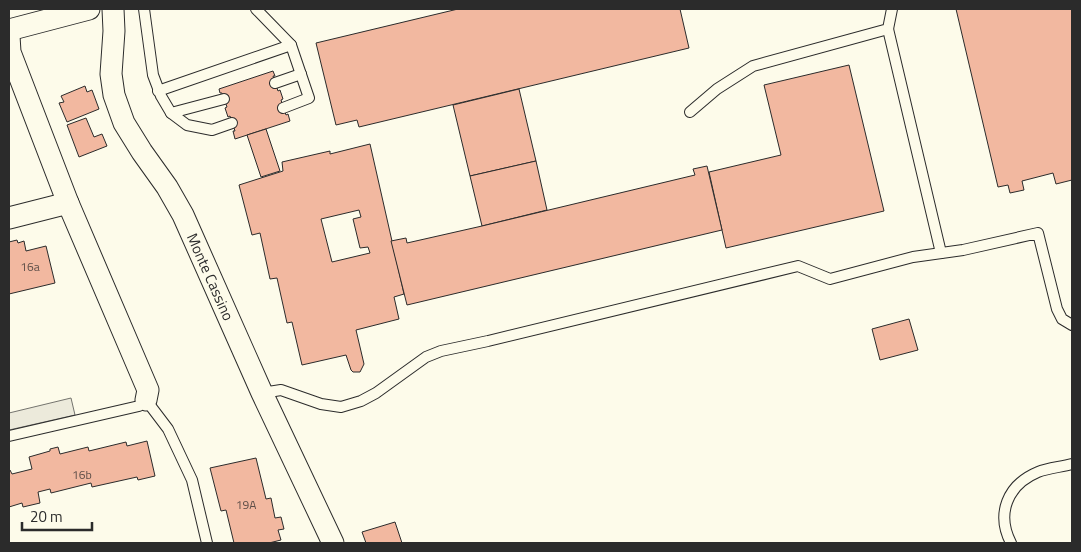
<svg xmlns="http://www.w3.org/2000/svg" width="1081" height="552" font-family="'Titillium Web',sans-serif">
  <rect width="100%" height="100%" fill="#fdfbea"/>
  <polygon fill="#eceadb" stroke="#74746e" points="71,398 75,415 9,430 9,413"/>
  <g fill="#f2b8a0" stroke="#2b2b2b" fill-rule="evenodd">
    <polygon points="458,9 680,9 689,48 359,127 357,120 336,125 316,43"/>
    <polygon points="956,9 1072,9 1072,180 1056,184 1053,173 1022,181 1024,190 1010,193 1008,185 998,187"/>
    <polygon points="849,65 884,211 726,248 709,172 781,155 764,85"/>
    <polygon points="273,71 275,76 273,76 278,91 280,90 283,99 281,100 286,115 288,114 290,121 235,139 233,131 235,131 230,116 228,117 225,108 227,107 222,93 220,93 219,89"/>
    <polygon points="85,86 87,92 92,90 99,109 67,122 59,103 64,102 61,96"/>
    <polygon points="519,89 536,161 470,176 453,105"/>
    <polygon points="86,118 94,137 102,134 107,146 79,157 67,125"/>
    <polygon points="266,129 280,171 261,177 247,135"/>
    <path d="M370,144l34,150 -10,3 5,22 -43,11 8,34 -4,8h-7l-2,-2 -5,-15 -44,10 -10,-43 -5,1 -10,-45 -7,1 -10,-46 -8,2 -13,-50 44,-14 -1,-9 48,-11v3zM359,210l2,7 -8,2 7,29 8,-1 2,6 -38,9 -11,-43z"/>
    <polygon points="536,161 547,210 482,226 470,176"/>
    <polygon points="707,166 722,230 407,305 391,241 406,238 407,243 482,226 695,175 693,169"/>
    <polygon points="17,240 18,243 24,241 26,251 46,246 55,283 9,294 9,242"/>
    <polygon points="909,319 918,350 880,360 872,329"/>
    <polygon points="147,441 155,476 138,480 137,477 92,487 91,483 51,493 50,489 38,492 40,503 23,507 22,503 9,507 9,470 10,470 12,474 32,469 29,457 50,451 50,449 58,447 60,454 88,447 89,451 126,442 127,446"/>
    <polygon points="256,458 266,499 271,498 275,518 281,517 284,529 278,530 281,540 269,543 234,543 226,510 221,511 210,468"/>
    <polygon points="395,522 402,543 366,543 362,532"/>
  </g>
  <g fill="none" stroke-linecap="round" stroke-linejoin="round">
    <defs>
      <g id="service">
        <polyline points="144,9 153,75 161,96 171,113 187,125 212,130 232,123"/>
        <polyline points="256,9 291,45 309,98 283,108"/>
        <polyline points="888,29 941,253"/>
        <polyline points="275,83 301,74"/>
        <polyline points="158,91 291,45"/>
        <polyline points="690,112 717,89 753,66 888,29 892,9"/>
        <polyline points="171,113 224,99"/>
        <polyline points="262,393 281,390 321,404 341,407 361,401 376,393 426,357 441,351 488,341 798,266 830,279 913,257 963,250 1038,233 1057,309 1062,319 1072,325"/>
        <polyline points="9,436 139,406 146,400 168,429 192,480 207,543"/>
        <path d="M1011,543c-15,-29 -4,-58 27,-71 10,-4 23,-5 34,-8"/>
      </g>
      <g id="minor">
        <polyline points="113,9 114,31 111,74 114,95 124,123 142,152 167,187 183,215 262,393 333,543"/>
        <polyline points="9,30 89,9"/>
        <polyline points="9,36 10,52 68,203 148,390 146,400"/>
        <polyline points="9,218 68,203"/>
      </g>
    </defs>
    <use href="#service" stroke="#2b2b2b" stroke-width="12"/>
    <use href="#minor" stroke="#2b2b2b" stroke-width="23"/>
    <use href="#service" stroke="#fdfbea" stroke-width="10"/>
    <use href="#minor" stroke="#fdfbea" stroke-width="21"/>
  </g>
  <g text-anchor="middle" stroke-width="4" stroke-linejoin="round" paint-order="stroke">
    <g font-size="12" fill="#5d4e48">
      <text x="30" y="271">16a</text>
      <text x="82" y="479">16b</text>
      <text x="246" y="509">19A</text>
    </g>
    <g font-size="15" fill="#2b2b2b" stroke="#fdfbea">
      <text transform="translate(210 277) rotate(66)" y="5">Monte Cassino</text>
    </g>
  </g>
  <rect width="1081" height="552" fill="none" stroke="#2b2b2b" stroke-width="20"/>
  <path d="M22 522v8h70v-8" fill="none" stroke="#2b2b2b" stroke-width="2.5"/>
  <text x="30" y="522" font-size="15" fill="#2b2b2b" stroke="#fdfbea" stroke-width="4" paint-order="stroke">20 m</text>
</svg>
